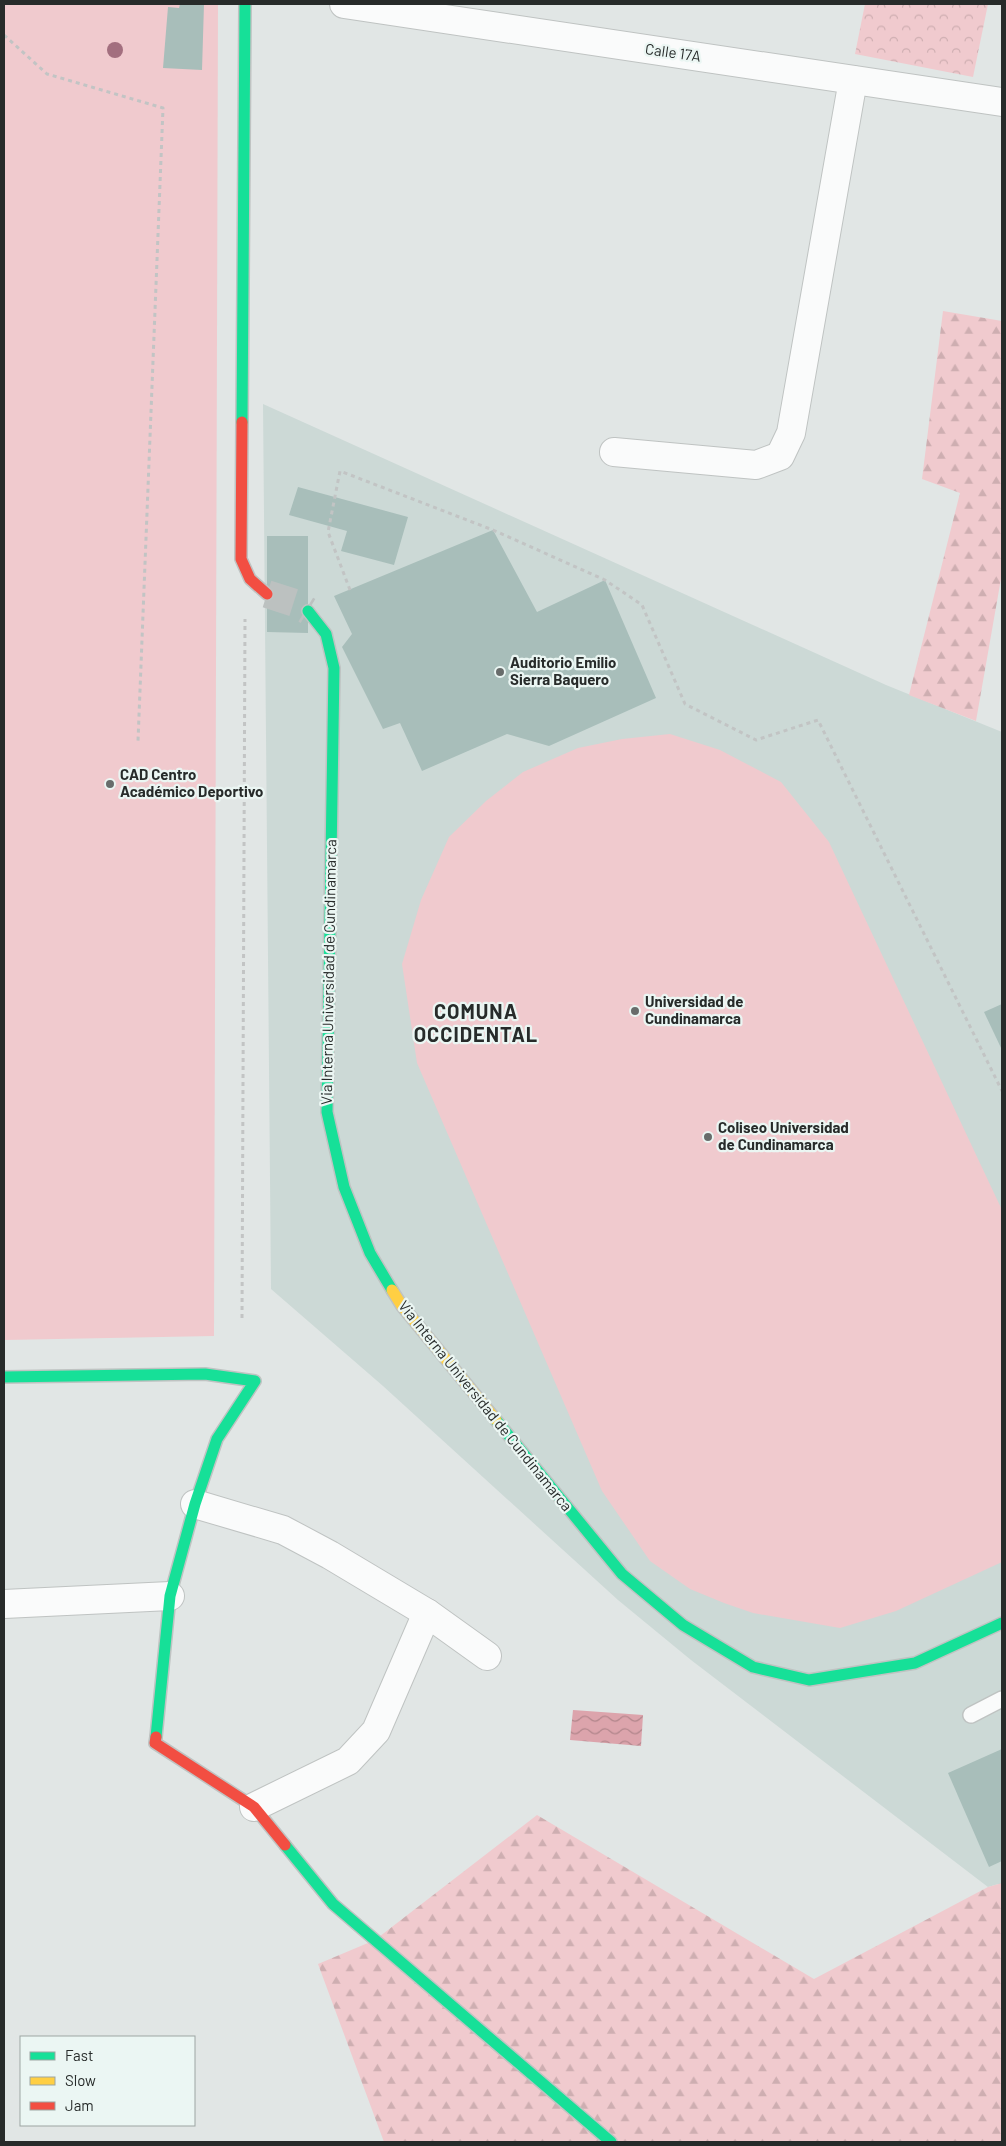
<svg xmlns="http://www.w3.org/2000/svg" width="1006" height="2146" font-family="Barlow,sans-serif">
  <defs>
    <pattern id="forest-firs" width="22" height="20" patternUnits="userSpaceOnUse" patternTransform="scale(1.25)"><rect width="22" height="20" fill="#f0cace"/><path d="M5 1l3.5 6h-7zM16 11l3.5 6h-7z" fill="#ceaeb1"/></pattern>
    <pattern id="park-crowns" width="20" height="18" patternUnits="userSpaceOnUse" patternTransform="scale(1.25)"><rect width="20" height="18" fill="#f0cace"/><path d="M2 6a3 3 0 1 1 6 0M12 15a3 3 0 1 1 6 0" fill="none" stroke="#ceaeb1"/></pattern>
    <pattern id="water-waves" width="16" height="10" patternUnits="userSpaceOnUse" patternTransform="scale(1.25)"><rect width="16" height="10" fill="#dca4ac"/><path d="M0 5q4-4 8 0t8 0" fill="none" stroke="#b2868c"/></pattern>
  </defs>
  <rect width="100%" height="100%" fill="#e1e6e5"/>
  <polygon fill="#ccd9d6" points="263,404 886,685 1002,732 1002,1883 988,1887 691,1660 618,1600 383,1386 271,1289"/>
  <g fill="#f0cace">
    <polygon points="4,4 218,4 214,1336 4,1340"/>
    <polygon points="670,734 720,750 781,782 829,842 1002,1210 1002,1562 896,1611 840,1628 753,1613 724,1603 690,1589 650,1561 602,1491 417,1063 402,964 421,900 449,837 486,801 523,772 578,748 622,739"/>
  </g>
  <g fill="url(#forest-firs)">
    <polygon points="943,311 1002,321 1002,573 976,721 909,695 960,493 922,479"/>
    <polygon points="537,1815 814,1979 988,1887 1002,1883 1002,2142 384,2142 318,1964 375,1940"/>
  </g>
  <polygon fill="url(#park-crowns)" points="865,4 988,4 973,77 855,54"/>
  <polygon fill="url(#water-waves)" points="573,1710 643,1715 641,1746 570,1740"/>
  <g fill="#a8beba">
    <polygon points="180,4 204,4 202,70 163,68 168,7 179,8"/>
    <polygon points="298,487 408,517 394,565 341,551 347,531 289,515"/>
    <polygon points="493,530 537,612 605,580 656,698 549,746 507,734 422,771 400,723 383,729 342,647 352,634 334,596"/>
    <polygon points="267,536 308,536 308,633 267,632"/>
    <polygon points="1002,1004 1002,1050 984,1012"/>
    <polygon points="1002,1749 1002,1861 989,1867 948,1773"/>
  </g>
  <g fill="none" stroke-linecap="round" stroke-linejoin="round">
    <polyline stroke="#bcc1c0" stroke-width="28" stroke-dasharray="28 14" stroke-linecap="butt" points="267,594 295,603 308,611"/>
    <defs>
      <polyline id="lane" points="971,1715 1002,1699"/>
      <g id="street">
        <polyline points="344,4 1002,102"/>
        <polyline points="614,452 756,465 780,456 791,433 853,80"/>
        <polyline points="195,1504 283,1530 330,1555 427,1613 487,1656"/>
        <polyline points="4,1604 170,1596"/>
        <polyline points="254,1807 348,1761 376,1731 427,1613"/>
      </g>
      <g id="fast">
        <polyline points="242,422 245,4"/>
        <polyline points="308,611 326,634 334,668 327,1112 344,1187 370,1253 392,1290"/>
        <polyline points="4,1377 205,1374 255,1381 217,1439 195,1504 170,1596 156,1737"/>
        <polyline points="496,1420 622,1574 683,1625 753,1667 809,1680 915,1663 1002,1623"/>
        <polyline points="285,1845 333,1904 611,2142"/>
      </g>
      <polyline id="slow" points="392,1290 402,1306 496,1420"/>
      <g id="jam">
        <polyline points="242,422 241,559 250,579 267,594"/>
        <polyline points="156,1737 155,1743 254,1807 285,1845"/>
      </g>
    </defs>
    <use href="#lane" stroke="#bfc3c2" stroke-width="18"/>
    <use href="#street" stroke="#bfc3c2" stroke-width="30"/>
    <use href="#fast" stroke="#bfc3c2" stroke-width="14"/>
    <use href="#slow" stroke="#bfc3c2" stroke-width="14"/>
    <use href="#jam" stroke="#bfc3c2" stroke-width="14"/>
    <g stroke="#c2c4c4" stroke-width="3" stroke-dasharray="4 4" stroke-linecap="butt">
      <polyline points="4,35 47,74 163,108 138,741"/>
      <polyline points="350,590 328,532 340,471 493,530 605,580 642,605 685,704 756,740 818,720 1002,1091"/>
      <polyline points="242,1318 245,619"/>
    </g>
    <use href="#lane" stroke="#fafbfb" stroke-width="15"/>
    <use href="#street" stroke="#fafbfb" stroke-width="28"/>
    <use href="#fast" stroke="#16e098" stroke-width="11"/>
    <use href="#slow" stroke="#ffcf43" stroke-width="11"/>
    <use href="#jam" stroke="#f24e42" stroke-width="11"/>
  </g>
  <circle fill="#a36f7f" cx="115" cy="50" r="8"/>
  <g fill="#686c6b" stroke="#ebf6f3" stroke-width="2">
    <circle cx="500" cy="672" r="5"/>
    <circle cx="110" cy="784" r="5"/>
    <circle cx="635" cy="1011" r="5"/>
    <circle cx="708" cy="1137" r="5"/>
  </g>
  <g text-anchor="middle" stroke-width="4.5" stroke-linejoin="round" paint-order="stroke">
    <g font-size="15" fill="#272b2a" stroke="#ebf6f3">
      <text transform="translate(673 53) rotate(8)" y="5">Calle 17A</text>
      <text transform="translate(329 972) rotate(-89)" y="5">Via Interna Universidad de Cundinamarca</text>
      <text transform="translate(485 1406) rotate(51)" y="5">Via Interna Universidad de Cundinamarca</text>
    </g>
    <g font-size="15" font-weight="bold" fill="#272b2a" stroke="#ebf6f3" text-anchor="start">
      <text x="510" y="668">Auditorio Emilio<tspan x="510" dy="17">Sierra Baquero</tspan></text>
      <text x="120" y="780">CAD Centro<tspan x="120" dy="17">Académico Deportivo</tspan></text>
      <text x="645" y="1007">Universidad de<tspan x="645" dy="17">Cundinamarca</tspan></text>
      <text x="718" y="1133">Coliseo Universidad<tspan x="718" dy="17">de Cundinamarca</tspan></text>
    </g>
    <g font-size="20" font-weight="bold" letter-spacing="1" fill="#272b2a" stroke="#ebf6f3">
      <text x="476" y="1019">COMUNA<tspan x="476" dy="23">OCCIDENTAL</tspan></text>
    </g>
  </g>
  <rect width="1006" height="2146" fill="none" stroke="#272b2a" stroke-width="10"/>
  <rect x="20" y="2036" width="175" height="90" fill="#ebf6f3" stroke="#9da5a3"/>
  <rect x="30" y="2052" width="25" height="8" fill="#16e098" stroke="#9da5a3"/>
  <text x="65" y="2061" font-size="15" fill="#272b2a">Fast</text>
  <rect x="30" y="2077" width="25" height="8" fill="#ffcf43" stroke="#9da5a3"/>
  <text x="65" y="2086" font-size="15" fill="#272b2a">Slow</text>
  <rect x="30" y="2102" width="25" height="8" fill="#f24e42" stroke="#9da5a3"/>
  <text x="65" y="2111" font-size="15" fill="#272b2a">Jam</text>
</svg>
